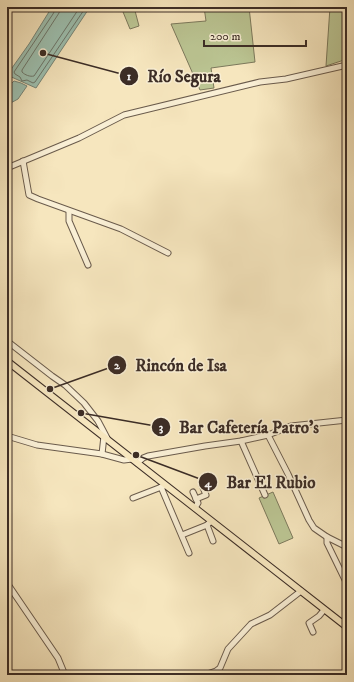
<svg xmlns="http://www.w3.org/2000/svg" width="354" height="682" font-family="'IM FELL DW Pica',serif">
  <rect width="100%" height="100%" fill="#f6e6be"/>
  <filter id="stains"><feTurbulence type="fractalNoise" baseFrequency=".005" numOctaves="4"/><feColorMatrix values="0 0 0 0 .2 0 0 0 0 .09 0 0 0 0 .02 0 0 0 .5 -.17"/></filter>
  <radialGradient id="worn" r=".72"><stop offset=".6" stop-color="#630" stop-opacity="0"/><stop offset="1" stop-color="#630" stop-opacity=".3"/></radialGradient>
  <g fill="#bbc593" stroke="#7c795c">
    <polygon points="121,7 134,7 139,26 130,29"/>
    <polygon points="204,7 249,7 255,62 211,68 214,88 200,90 171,24 206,21"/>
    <polygon points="330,7 347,7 347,59 326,66"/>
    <polygon points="273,492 293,538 279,544 259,498"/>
  </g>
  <g fill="#9dc0b0" stroke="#768579">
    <polygon points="52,7 90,7 36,88 7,75 29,44"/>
    <polygon points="14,81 21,83 27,86 18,99 7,105 7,88"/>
  </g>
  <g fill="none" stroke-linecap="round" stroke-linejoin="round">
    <g stroke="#6c766b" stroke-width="1">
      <polyline points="56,7 55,10 53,14 14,72 15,74 20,77 22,81 27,80 33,83 35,82 86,7"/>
      <path d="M61,7l-2,6 -37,57v2c3,3 8,5 12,4l46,-69"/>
    </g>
    <defs>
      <g id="minor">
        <polyline points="23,161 29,195 38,199 121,229 168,253"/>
        <polyline points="7,168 79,138 124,115 260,82 286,79 347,65"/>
        <polyline points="69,211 69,221 88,265"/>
        <polyline points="7,341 52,376 65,385 84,403 98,421 107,438"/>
        <polyline points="268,435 288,474 309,520 314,528 327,537 347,547"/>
        <polyline points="7,436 37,445 102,454 124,460 132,459"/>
        <polyline points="241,441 265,495"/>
        <polyline points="102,454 104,436"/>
        <polyline points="137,463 143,458 148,456 205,446 241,441 268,435 291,426 347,420"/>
        <polyline points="161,487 189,553"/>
        <polyline points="193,492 198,503 195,508"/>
        <polyline points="133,498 164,486"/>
        <polyline points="196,499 206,495 202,485"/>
        <polyline points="207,525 213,541"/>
        <polyline points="182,535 207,525 211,521"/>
        <polyline points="327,537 327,543 347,584"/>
        <polyline points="7,583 58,658 65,675"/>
        <polyline points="313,632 309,623 319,616 324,610"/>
        <polyline points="204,675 216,671 220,668 228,649 251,624 270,615 301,591"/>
      </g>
      <polyline id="major" points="7,361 347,627"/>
    </defs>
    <use href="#minor" stroke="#6a5b4c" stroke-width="7"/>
    <use href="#major" stroke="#3c2d26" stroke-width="8"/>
    <use href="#minor" stroke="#f9efd5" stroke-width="5"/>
    <use href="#major" stroke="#f6e6be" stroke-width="6"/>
  </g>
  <path fill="none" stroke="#3c2d26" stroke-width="1.5" d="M43 53L129 76M50 389L117 365M81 413L161 427M136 455L208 482"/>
  <g fill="#3c2d26" stroke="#f9efd5" stroke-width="1.5">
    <circle cx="43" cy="53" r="4"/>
    <circle cx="50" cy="389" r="4"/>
    <circle cx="81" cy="413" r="4"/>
    <circle cx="136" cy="455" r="4"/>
    <circle cx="129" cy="76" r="10"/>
    <circle cx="117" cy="365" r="10"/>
    <circle cx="161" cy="427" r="10"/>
    <circle cx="208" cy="482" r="10"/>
  </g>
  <g font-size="12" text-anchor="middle" font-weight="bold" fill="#fff">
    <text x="129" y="80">1</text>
    <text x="117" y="369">2</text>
    <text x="161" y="431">3</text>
    <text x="208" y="487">4</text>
  </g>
  <g font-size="17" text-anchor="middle" font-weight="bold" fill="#3c2d26" stroke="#f9efd5" stroke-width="3" stroke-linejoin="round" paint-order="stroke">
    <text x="184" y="82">Río Segura</text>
    <text x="181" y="371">Rincón de Isa</text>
    <text x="249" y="433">Bar Cafetería Patro's</text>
    <text x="271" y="488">Bar El Rubio</text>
  </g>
  <rect width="354" height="682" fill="none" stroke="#f6e6be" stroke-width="24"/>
  <rect x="8" y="8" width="338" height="666" fill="none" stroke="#3c2d26" stroke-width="2"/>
  <rect x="12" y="12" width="330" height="658" fill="none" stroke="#3c2d26"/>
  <path d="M204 40v6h102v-6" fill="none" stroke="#3c2d26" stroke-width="2"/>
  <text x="210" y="40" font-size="12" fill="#3c2d26" stroke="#f9efd5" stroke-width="3" paint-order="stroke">200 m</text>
  <rect width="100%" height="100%" filter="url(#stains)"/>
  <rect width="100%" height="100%" fill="url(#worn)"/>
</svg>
